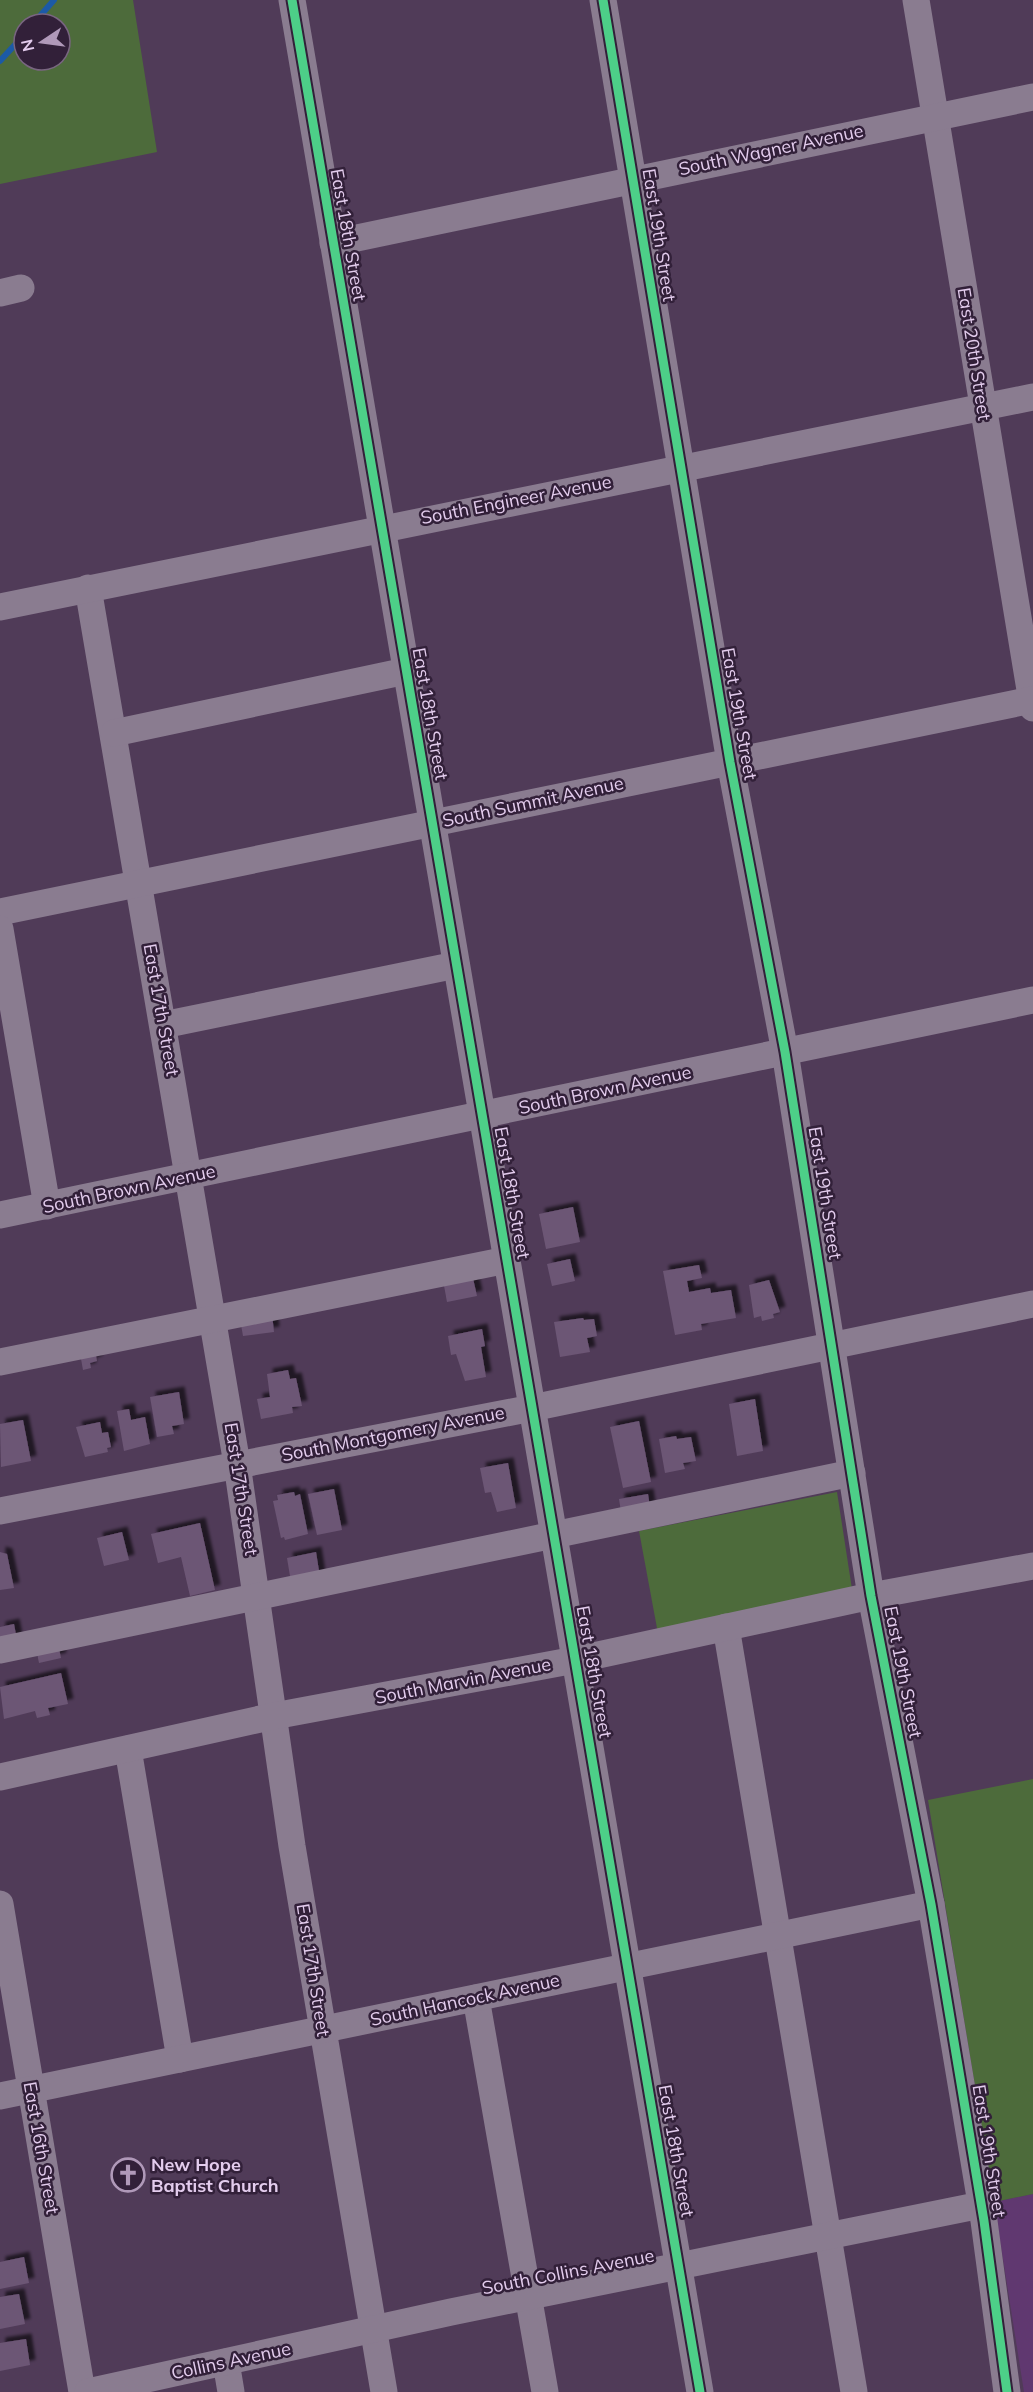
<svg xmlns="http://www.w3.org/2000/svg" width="1033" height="2392" font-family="Mulish,sans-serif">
  <defs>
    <filter id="shadow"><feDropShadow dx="5.5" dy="-5.5" stdDeviation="1.5" flood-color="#0009"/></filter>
  </defs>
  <rect width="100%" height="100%" fill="#503b58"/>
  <polygon fill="#603870" points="1033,2194 1033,2392 1024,2392 994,2202"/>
  <g fill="#4d6b3b" fill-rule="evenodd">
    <path d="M0,0h133l24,152 -157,32zM24,24h36v36h-36z"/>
    <polygon points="837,1492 854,1602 659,1639 639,1531"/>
    <polygon points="1033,1779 1033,2194 994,2202 928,1800"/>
  </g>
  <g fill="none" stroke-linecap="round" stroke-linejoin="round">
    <g stroke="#1c5aa6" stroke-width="6">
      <polyline points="33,24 54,0"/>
      <polyline points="0,61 24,35"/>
    </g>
  </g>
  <g fill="#6c5675" filter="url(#shadow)">
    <polygon points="573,1207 580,1242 546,1249 539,1214"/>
    <polygon points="570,1259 575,1281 552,1286 547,1264"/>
    <polygon points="699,1265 702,1278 687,1281 689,1292 710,1288 711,1293 731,1290 736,1318 701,1324 702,1330 675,1335 663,1271"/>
    <polygon points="472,1274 477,1296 447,1302 443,1280"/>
    <polygon points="769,1280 780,1312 773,1314 774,1318 762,1321 761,1316 754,1318 749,1285"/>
    <polygon points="272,1314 274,1332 243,1336 240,1319"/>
    <polygon points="583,1318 584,1320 594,1319 597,1336 587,1338 590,1352 560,1357 554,1322"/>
    <polygon points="482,1329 485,1346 481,1347 486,1377 465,1381 456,1354 451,1355 448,1336"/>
    <polygon points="95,1350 97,1361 90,1363 91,1368 83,1370 80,1353"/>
    <polygon points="288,1370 290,1379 296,1378 302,1406 292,1407 293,1413 261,1419 257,1399 270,1397 267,1374"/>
    <polygon points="179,1392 184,1424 172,1426 174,1434 157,1437 150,1397"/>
    <polygon points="755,1399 763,1451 737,1456 729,1404"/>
    <polygon points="129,1409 131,1420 145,1417 150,1444 124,1451 117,1411"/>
    <polygon points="23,1420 31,1461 1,1467 0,1424"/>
    <polygon points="639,1421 651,1482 623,1488 610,1427"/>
    <polygon points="100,1422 102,1433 108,1432 111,1447 107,1448 108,1452 85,1457 76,1427"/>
    <polygon points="676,1436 677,1439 691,1437 696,1461 683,1463 685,1469 665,1473 659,1439"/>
    <polygon points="508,1463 516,1508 497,1512 491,1492 485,1493 480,1468"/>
    <polygon points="334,1489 342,1530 317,1535 308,1494"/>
    <polygon points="294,1492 295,1496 300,1494 308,1534 285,1540 284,1537 281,1538 273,1501 278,1500 277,1495"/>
    <polygon points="648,1494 650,1507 621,1512 619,1499"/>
    <polygon points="200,1523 215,1590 190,1596 181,1557 158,1563 151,1534"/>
    <polygon points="122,1532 129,1560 104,1566 97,1538"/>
    <polygon points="0,1552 7,1554 14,1588 0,1590"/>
    <polygon points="316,1552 320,1577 291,1582 287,1558"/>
    <polygon points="14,1624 17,1640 0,1643 0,1627"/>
    <polygon points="58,1644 61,1658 39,1663 36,1648"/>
    <polygon points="61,1673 68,1704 48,1708 50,1715 37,1718 35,1711 4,1719 0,1687"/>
    <polygon points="24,2257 29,2283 0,2289 0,2262"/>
    <polygon points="19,2294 25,2324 0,2329 0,2297"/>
    <polygon points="26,2339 30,2365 0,2371 0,2343"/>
  </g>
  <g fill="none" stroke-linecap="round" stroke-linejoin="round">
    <g stroke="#8a7c90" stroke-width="27">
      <polyline points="292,0 700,2392"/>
      <polyline points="603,0 730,762 785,1052 871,1596 931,1904 984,2221 1007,2392"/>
      <polyline points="916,0 1033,708"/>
      <polyline points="333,243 1033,97"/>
      <polyline points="0,293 21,288"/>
      <polyline points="88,588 237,1464 292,1846 384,2392"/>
      <polyline points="0,607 1033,397"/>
      <polyline points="114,733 406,671"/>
      <polyline points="0,912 1032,700"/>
      <polyline points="0,929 47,1206"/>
      <polyline points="163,1025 456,965"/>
      <polyline points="0,1215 1033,1000"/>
      <polyline points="0,1362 507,1260"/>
      <polyline points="0,1511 532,1408 1033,1304"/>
      <polyline points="726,1627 854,2392"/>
      <polyline points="0,1650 852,1473"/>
      <polyline points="128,1749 180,2059"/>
      <polyline points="0,1777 274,1716 575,1660 871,1596 1033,1566"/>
      <polyline points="0,1904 82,2392"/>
      <polyline points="476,1998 545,2392"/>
      <polyline points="0,2096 931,1904"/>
      <polyline points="226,2362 231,2392"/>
      <polyline points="88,2392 451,2312 981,2205"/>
    </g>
    <defs>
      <g id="cycleway">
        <polyline points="292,0 700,2392"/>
        <polyline points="603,0 730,762 785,1052 871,1596 931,1904 984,2221 1007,2392"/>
      </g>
    </defs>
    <use href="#cycleway" stroke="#322039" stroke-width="13"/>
    <use href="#cycleway" stroke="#4dcf88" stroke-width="9"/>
  </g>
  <defs>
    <symbol id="church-ring" viewBox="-11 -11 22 22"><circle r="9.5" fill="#322039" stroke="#b099b9" stroke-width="1.5"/><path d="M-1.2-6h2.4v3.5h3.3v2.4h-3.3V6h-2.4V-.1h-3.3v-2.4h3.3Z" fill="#b099b9"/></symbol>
  </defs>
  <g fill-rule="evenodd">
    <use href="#church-ring" x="109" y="2156" width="38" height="38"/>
  </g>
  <g text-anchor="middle" stroke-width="5" stroke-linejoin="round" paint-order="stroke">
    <g font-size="18" fill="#e3cced" stroke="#322039">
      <text transform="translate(771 150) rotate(-12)" y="6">South Wagner Avenue</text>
      <text transform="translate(348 235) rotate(80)" y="6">East 18th Street</text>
      <text transform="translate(659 235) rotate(81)" y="6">East 19th Street</text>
      <text transform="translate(974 354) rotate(81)" y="6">East 20th Street</text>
      <text transform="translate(516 500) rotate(-11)" y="6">South Engineer Avenue</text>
      <text transform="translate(430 714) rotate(80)" y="6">East 18th Street</text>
      <text transform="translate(739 714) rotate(80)" y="6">East 19th Street</text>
      <text transform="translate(533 802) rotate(-12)" y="6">South Summit Avenue</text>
      <text transform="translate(161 1010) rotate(80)" y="6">East 17th Street</text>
      <text transform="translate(605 1090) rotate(-12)" y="6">South Brown Avenue</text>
      <text transform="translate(129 1189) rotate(-12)" y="6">South Brown Avenue</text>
      <text transform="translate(512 1193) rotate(80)" y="6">East 18th Street</text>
      <text transform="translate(825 1193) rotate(81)" y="6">East 19th Street</text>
      <text transform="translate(393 1434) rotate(-11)" y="6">South Montgomery Avenue</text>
      <text transform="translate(241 1489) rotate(81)" y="6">East 17th Street</text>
      <text transform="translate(594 1672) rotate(80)" y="6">East 18th Street</text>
      <text transform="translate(903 1672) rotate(79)" y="6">East 19th Street</text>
      <text transform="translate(463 1681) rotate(-11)" y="6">South Marvin Avenue</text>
      <text transform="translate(313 1970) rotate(81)" y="6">East 17th Street</text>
      <text transform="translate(465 2000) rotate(-12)" y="6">South Hancock Avenue</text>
      <text transform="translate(41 2148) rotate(80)" y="6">East 16th Street</text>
      <text transform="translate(676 2151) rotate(80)" y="6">East 18th Street</text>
      <text transform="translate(989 2151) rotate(81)" y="6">East 19th Street</text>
      <text transform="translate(568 2272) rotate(-11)" y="6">South Collins Avenue</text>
      <text transform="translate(231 2361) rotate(-12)" y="6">Collins Avenue</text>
    </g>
    <g font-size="18" font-weight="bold" fill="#e3cced" stroke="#322039" text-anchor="start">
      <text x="151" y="2171">New Hope<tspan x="151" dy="21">Baptist Church</tspan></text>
    </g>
  </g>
  <g transform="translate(42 42) rotate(257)"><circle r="28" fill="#322039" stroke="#796581" stroke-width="1.5"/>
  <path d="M0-4.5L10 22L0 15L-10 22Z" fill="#b099b9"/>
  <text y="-9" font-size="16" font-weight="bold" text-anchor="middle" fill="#e3cced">N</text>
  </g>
</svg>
